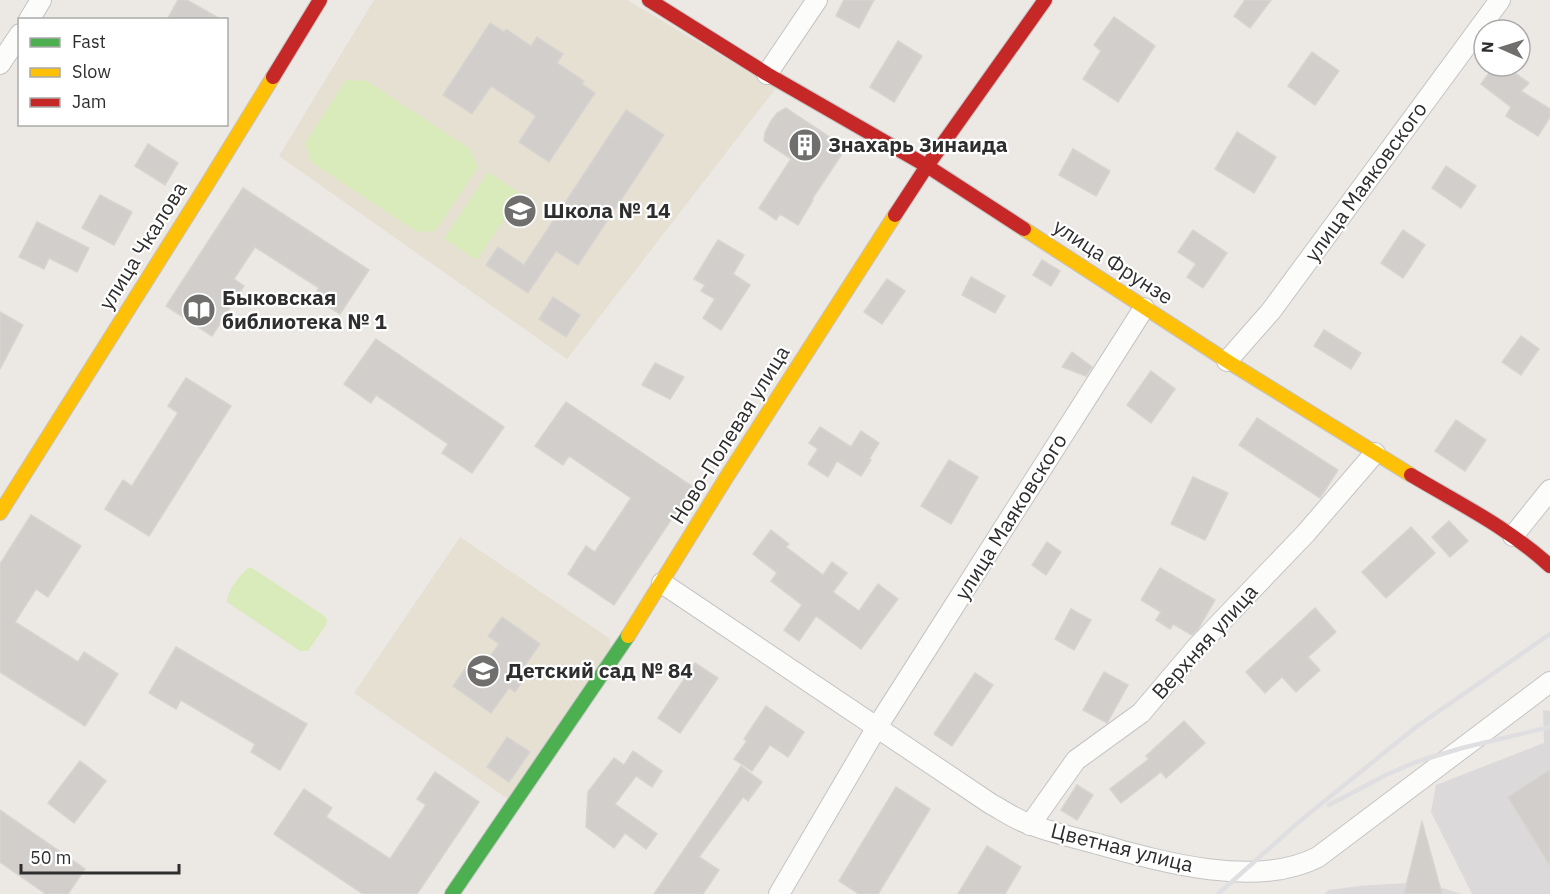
<svg xmlns="http://www.w3.org/2000/svg" width="1550" height="894" font-family="'IBM Plex Sans',sans-serif">
  <rect width="100%" height="100%" fill="#ece8e4"/>
  <g fill="#dcd9db">
    <polygon points="1543,710 1550,711 1550,894 1472,894 1431,812 1436,785 1544,743"/>
    <polygon points="1422,882 1462,894 1324,894 1329,890 1359,886"/>
  </g>
  <g fill="#e6e0d3">
    <polygon points="374,0 627,0 776,88 567,359 279,156"/>
    <polygon points="460,537 609,638 611,649 508,799 354,693"/>
  </g>
  <g fill="#d9eabb">
    <polygon points="346,80 367,81 470,149 478,167 435,231 417,232 311,162 305,143"/>
    <polygon points="488,172 521,194 477,260 444,239"/>
    <path d="M248,568h4l71,47 4,4 -1,6 -18,26h-7l-4,-2 -70,-47c0,-11 13,-27 21,-34z"/>
  </g>
  <g fill="#d1cecb" stroke="#d7d4d0" stroke-width="1.5">
    <polygon points="178,0 187,0 222,20 167,20"/>
    <polygon points="844,0 874,0 859,28 836,16"/>
    <polygon points="1245,0 1271,0 1250,28 1234,16"/>
    <polygon points="1114,17 1155,46 1118,102 1083,79 1101,51 1094,45"/>
    <polygon points="490,23 504,32 506,29 531,46 537,37 563,54 557,63 584,81 582,84 595,93 549,162 519,142 536,116 491,86 472,114 443,95"/>
    <polygon points="898,41 922,56 894,102 870,87"/>
    <polygon points="1312,52 1339,71 1315,105 1288,86"/>
    <polygon points="1494,66 1505,66 1529,83 1521,91 1550,109 1550,117 1538,136 1506,116 1511,107 1481,84"/>
    <polygon points="786,108 846,148 812,199 813,200 798,225 780,214 776,220 759,208 791,159 764,141 765,133 771,121 777,113"/>
    <polygon points="626,110 664,135 578,265 556,251 528,293 486,265 498,247 524,265"/>
    <polygon points="1237,132 1276,157 1254,193 1215,169"/>
    <polygon points="148,144 178,163 165,185 135,166"/>
    <polygon points="1073,149 1110,171 1096,196 1059,175"/>
    <polygon points="1446,166 1476,186 1461,208 1432,188"/>
    <polygon points="243,188 369,270 340,314 313,297 319,288 255,247 234,279 244,286 212,336 166,306"/>
    <polygon points="100,195 132,212 114,245 82,228"/>
    <polygon points="37,222 89,248 77,272 49,258 44,269 19,257"/>
    <polygon points="1193,230 1227,253 1203,288 1187,277 1196,264 1178,252"/>
    <polygon points="1403,230 1425,245 1403,278 1381,263"/>
    <polygon points="718,240 744,255 733,274 750,285 721,330 703,318 715,299 701,291 705,285 694,279"/>
    <polygon points="1042,260 1060,271 1051,286 1033,275"/>
    <polygon points="971,277 1005,296 995,313 962,295"/>
    <polygon points="887,279 905,291 882,324 864,312"/>
    <polygon points="553,297 580,315 566,337 539,319"/>
    <polygon points="0,312 23,325 0,369"/>
    <polygon points="1324,330 1361,353 1351,369 1314,346"/>
    <polygon points="1521,336 1539,349 1521,375 1502,362"/>
    <polygon points="376,339 504,427 472,473 442,453 448,444 376,395 371,403 344,384"/>
    <polygon points="1072,352 1092,367 1086,376 1062,367"/>
    <polygon points="655,363 684,377 670,399 642,385"/>
    <polygon points="1151,371 1175,389 1151,423 1127,405"/>
    <polygon points="186,378 231,406 149,536 105,509 123,480 132,486 178,413 168,406"/>
    <polygon points="566,402 693,487 614,605 568,574 586,546 595,552 631,498 569,456 563,465 535,446"/>
    <polygon points="1257,418 1338,470 1320,498 1239,445"/>
    <polygon points="1456,420 1486,440 1465,471 1435,451"/>
    <polygon points="820,427 851,447 861,431 879,443 869,459 871,460 861,476 837,461 828,477 808,464 818,449 809,443"/>
    <polygon points="949,460 978,477 951,524 921,506"/>
    <polygon points="1193,477 1228,493 1205,540 1171,524"/>
    <polygon points="31,515 81,546 48,597 36,589 15,622 78,662 84,652 118,674 85,726 0,672 0,564"/>
    <polygon points="1449,521 1468,541 1450,557 1432,537"/>
    <polygon points="1411,527 1435,553 1386,598 1362,572"/>
    <polygon points="771,530 789,544 786,547 823,575 832,562 847,573 833,592 859,611 878,584 898,599 861,649 816,616 799,641 784,630 802,605 771,581 777,573 753,554"/>
    <polygon points="1047,542 1061,552 1046,575 1032,565"/>
    <polygon points="1160,568 1215,600 1198,629 1192,635 1173,624 1170,629 1156,620 1161,612 1141,600"/>
    <polygon points="1315,608 1336,632 1308,657 1320,670 1296,692 1282,677 1265,693 1246,672"/>
    <polygon points="1071,609 1091,620 1074,650 1055,639"/>
    <polygon points="502,617 540,644 521,671 527,675 515,692 509,688 491,713 453,686 467,666 478,674 499,644 488,636"/>
    <polygon points="176,647 307,724 280,770 251,752 255,744 181,700 176,709 149,693"/>
    <polygon points="695,663 718,678 680,733 658,718"/>
    <polygon points="1104,672 1128,685 1107,723 1083,710"/>
    <polygon points="975,673 993,685 952,746 934,734"/>
    <polygon points="766,706 804,732 788,757 770,745 752,771 734,759 747,741 744,739"/>
    <polygon points="1184,721 1205,743 1166,778 1161,772 1121,803 1110,789 1149,759 1146,756"/>
    <polygon points="507,737 530,752 509,782 487,767"/>
    <polygon points="633,751 662,771 652,787 636,776 615,804 657,834 646,849 625,833 614,848 586,827 588,792 614,758 624,765"/>
    <polygon points="80,761 106,781 74,823 48,803"/>
    <polygon points="741,766 762,782 748,801 743,797 699,857 719,870 703,894 654,894"/>
    <polygon points="1550,770 1550,866 1508,797"/>
    <polygon points="435,772 479,802 417,894 363,894 274,834 304,789 332,808 326,817 390,859 426,805 417,799"/>
    <polygon points="1077,785 1093,795 1077,820 1061,810"/>
    <polygon points="896,787 930,809 878,894 859,894 839,881"/>
    <polygon points="0,810 85,869 68,894 46,894 0,862"/>
    <polygon points="1422,822 1442,894 1404,894"/>
    <polygon points="987,846 1021,867 1005,894 958,894"/>
  </g>
  <g fill="none" stroke-linecap="round" stroke-linejoin="round">
    <defs>
      <g id="street">
        <polyline points="29,20 41,0"/>
        <polyline points="0,64 20,34"/>
        <polyline points="767,74 817,0"/>
        <polyline points="1227,361 1271,311 1500,0"/>
        <polyline points="1513,536 1550,490"/>
        <path d="M662,583l329,221c13,7 27,17 41,21 21,8 44,13 66,19 64,18 158,45 220,13l232,-175"/>
        <polyline points="1030,825 1076,760 1141,713 1196,648 1306,533 1375,453"/>
        <polyline points="779,894 877,727 1144,308"/>
      </g>
      <polyline id="fast" points="452,894 628,636"/>
      <g id="slow">
        <polyline points="1024,229 1227,361 1411,475"/>
        <polyline points="0,513 206,186 273,77"/>
        <polyline points="628,636 726,478 895,215"/>
      </g>
      <g id="jam">
        <polyline points="649,0 767,74 927,166 1024,229"/>
        <polyline points="273,77 320,0"/>
        <polyline points="895,215 927,166 1045,0"/>
        <path d="M1411,475c47,28 98,53 139,91"/>
      </g>
    </defs>
    <use href="#street" stroke="#c5c4c5" stroke-width="22"/>
    <use href="#fast" stroke="#c5c4c5" stroke-width="16"/>
    <use href="#slow" stroke="#c5c4c5" stroke-width="16"/>
    <use href="#jam" stroke="#c5c4c5" stroke-width="16"/>
    <use href="#street" stroke="#fcfcfb" stroke-width="20"/>
    <use href="#fast" stroke="#4caf50" stroke-width="14"/>
    <use href="#slow" stroke="#ffc107" stroke-width="14"/>
    <use href="#jam" stroke="#c62828" stroke-width="14"/>
    <g stroke="#dfdfe1" stroke-width="4.5">
      <polyline points="1329,805 1386,775 1416,762 1462,748 1550,727"/>
      <polyline points="1218,894 1300,821 1416,727 1550,634"/>
    </g>
  </g>
  <defs>
    <symbol id="building-disc" viewBox="-11 -11 22 22"><circle r="9.5" fill="#706f6e" stroke="#fff"/><path d="M-4-6H4V6H1V3H-1V6H-4ZM-2.5-4.3h1.7v1.8h-1.7ZM.8-4.3h1.7v1.8H.8ZM-2.5-1h1.7V.8h-1.7ZM.8-1h1.7V.8H.8Z" fill="#fff"/></symbol>
    <symbol id="school-disc" viewBox="-11 -11 22 22"><circle r="9.5" fill="#706f6e" stroke="#fff"/><path d="M0-5L7-2L0 1L-7-2ZM-4 1L0 2.5L4 1V4Q0 6-4 4Z" fill="#fff"/></symbol>
    <symbol id="library-disc" viewBox="-11 -11 22 22"><circle r="9.5" fill="#706f6e" stroke="#fff"/><path d="M-6-4Q-3-5.5-.7-3.5V5Q-3 3-6 4ZM6-4Q3-5.5 .7-3.5V5Q3 3 6 4Z" fill="#fff"/></symbol>
  </defs>
  <g fill-rule="evenodd">
    <use href="#building-disc" x="786" y="126" width="38" height="38"/>
    <use href="#school-disc" x="501" y="192" width="38" height="38"/>
    <use href="#library-disc" x="180" y="291" width="38" height="38"/>
    <use href="#school-disc" x="464" y="652" width="38" height="38"/>
  </g>
  <g text-anchor="middle" stroke-width="4.5" stroke-linejoin="round" paint-order="stroke">
    <g font-size="21" font-weight="bold" fill="#2e2e2e" stroke="#fff" text-anchor="start">
      <text x="828" y="152">Знахарь Зинаида</text>
      <text x="543" y="218">Школа № 14</text>
      <text x="222" y="305">Быковская<tspan x="222" dy="24">библиотека № 1</tspan></text>
      <text x="506" y="678">Детский сад № 84</text>
    </g>
    <g font-size="21" fill="#2e2e2e" stroke="#fff">
      <text transform="translate(1366 182) rotate(-54)" y="7">улица Маяковского</text>
      <text transform="translate(143 246) rotate(-58)" y="7">улица Чкалова</text>
      <text transform="translate(1113 262) rotate(33)" y="7">улица Фрунзе</text>
      <text transform="translate(730 435) rotate(-58)" y="7">Ново-Полевая улица</text>
      <text transform="translate(1011 517) rotate(-58)" y="7">улица Маяковского</text>
      <text transform="translate(1205 642) rotate(-48)" y="7">Верхняя улица</text>
      <text transform="translate(1122 848) rotate(14)" y="7">Цветная улица</text>
    </g>
  </g>
  <rect x="18" y="18" width="210" height="108" fill="#ffffff" stroke="#ababab" stroke-width="1.5"/>
  <rect x="30" y="38" width="30" height="9" fill="#4caf50" stroke="#ababab" stroke-width="1.5"/>
  <text x="72" y="48" font-size="18" fill="#2e2e2e">Fast</text>
  <rect x="30" y="68" width="30" height="9" fill="#ffc107" stroke="#ababab" stroke-width="1.5"/>
  <text x="72" y="78" font-size="18" fill="#2e2e2e">Slow</text>
  <rect x="30" y="98" width="30" height="9" fill="#c62828" stroke="#ababab" stroke-width="1.5"/>
  <text x="72" y="108" font-size="18" fill="#2e2e2e">Jam</text>
  <g transform="translate(1502 48) rotate(273)"><circle r="28" fill="#ffffff" stroke="#ababab" stroke-width="1.5"/>
  <path d="M0-4.5L10 22L0 15L-10 22Z" fill="#706f6e"/>
  <text y="-9" font-size="16" font-weight="bold" text-anchor="middle" fill="#2e2e2e">N</text>
  </g>
  <path d="M21 864v9h158v-9" fill="none" stroke="#2e2e2e" stroke-width="3"/>
  <text x="30" y="864" font-size="18" fill="#2e2e2e" stroke="#ffffff" stroke-width="4.5" paint-order="stroke">50 m</text>
</svg>
